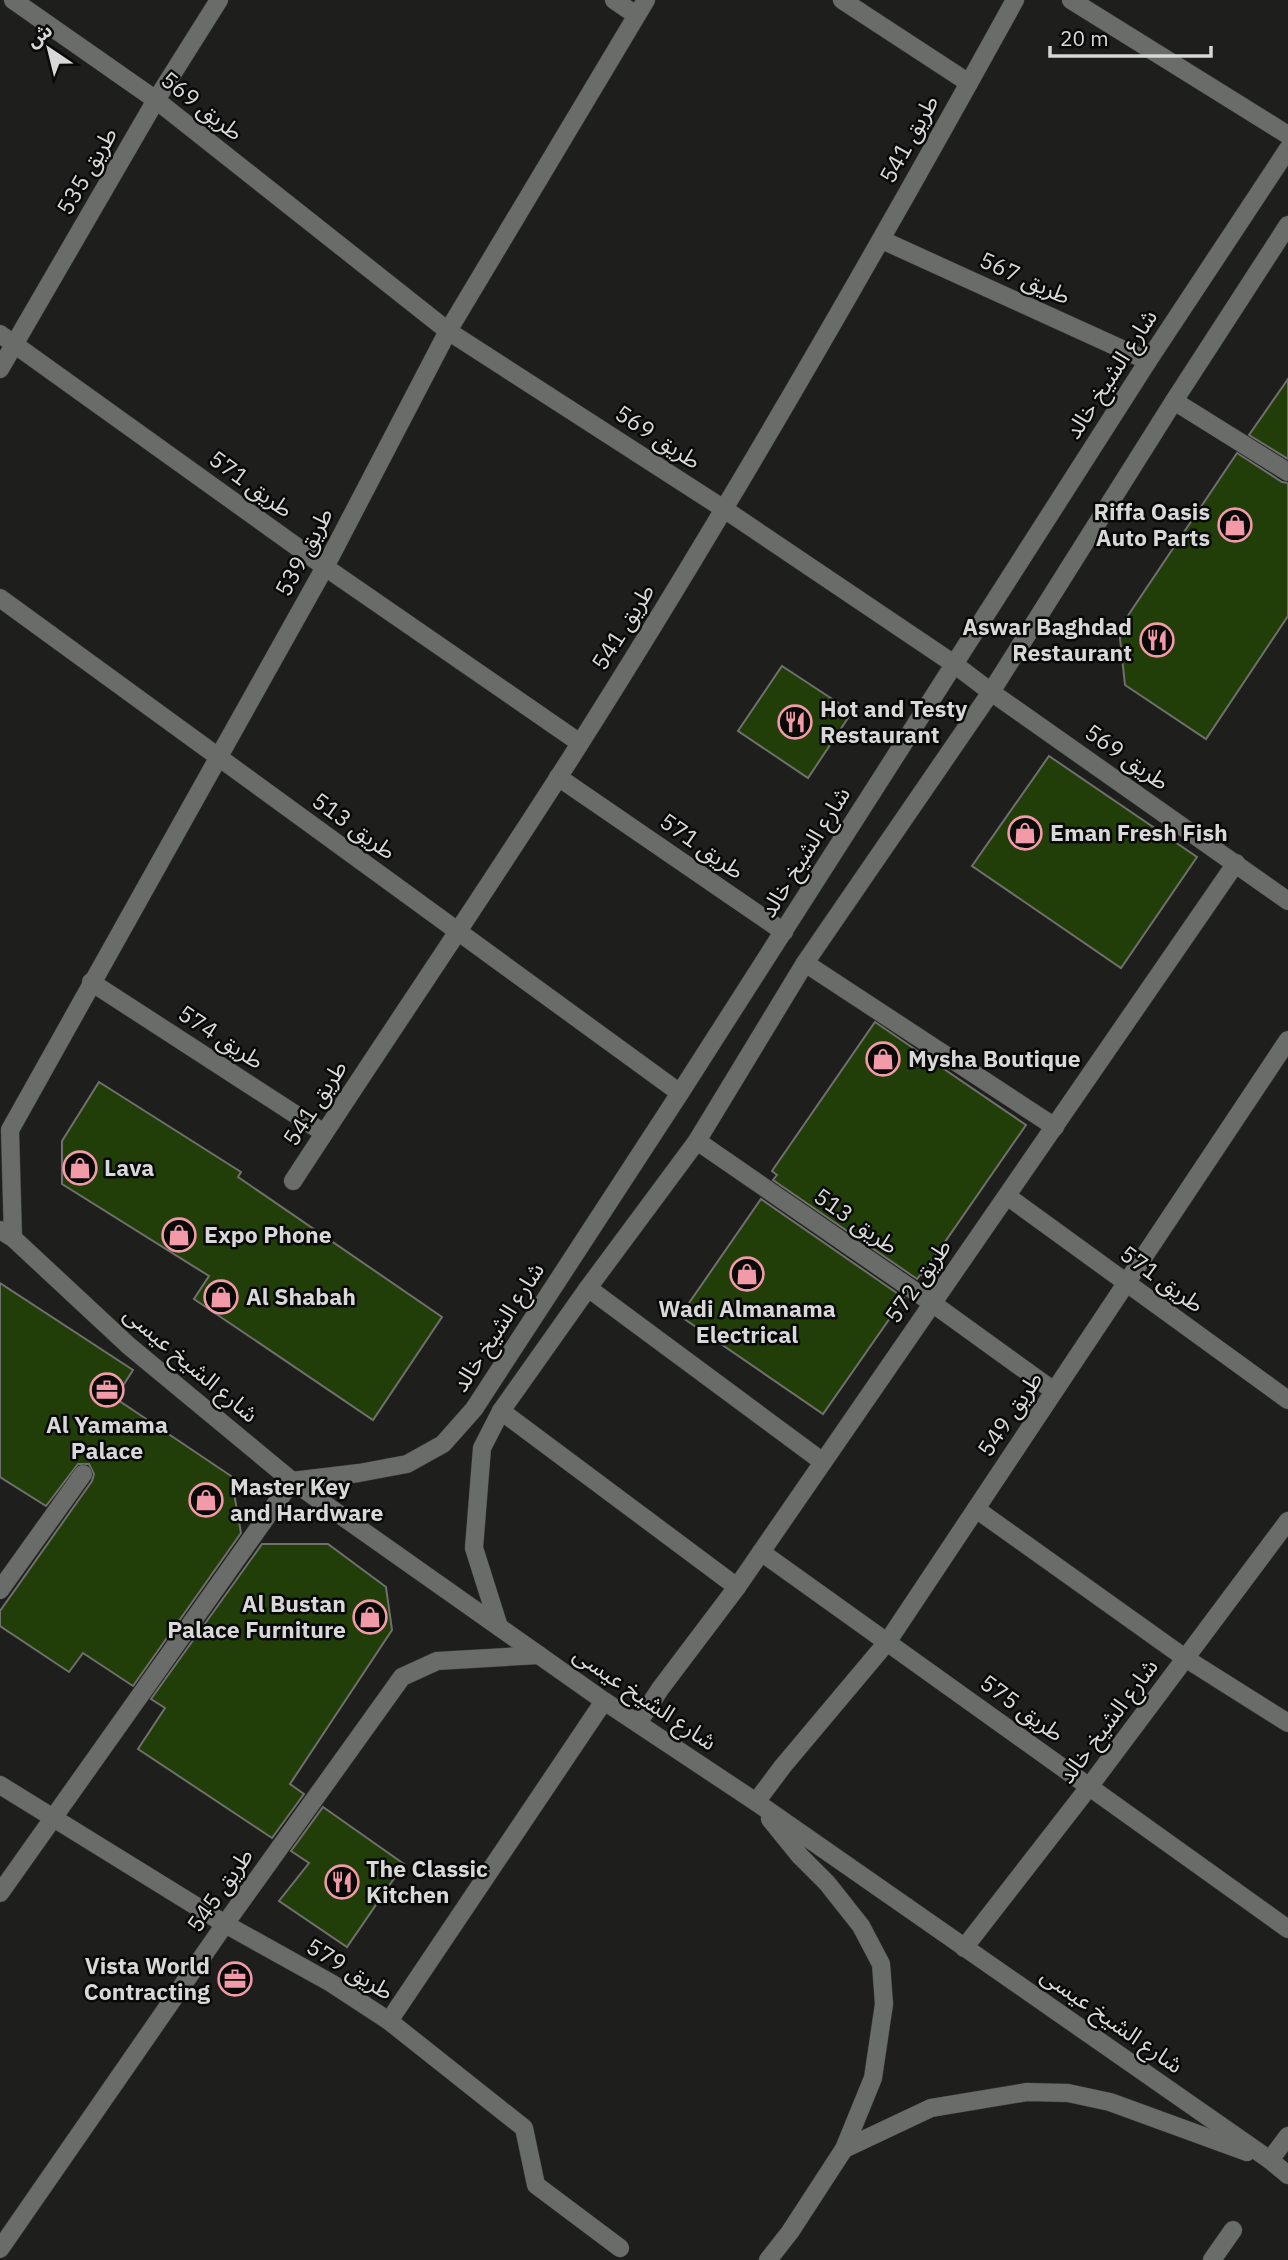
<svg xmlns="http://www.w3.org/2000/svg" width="1288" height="2260" font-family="'IBM Plex Sans','Noto Sans Arabic',sans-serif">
  <rect width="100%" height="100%" fill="#1e1f1d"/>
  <g fill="#223e08" stroke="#6f706e" stroke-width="2">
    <polygon points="1288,379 1288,459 1249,435"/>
    <polygon points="1237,453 1282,482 1288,483 1288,616 1206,739 1125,685 1119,629"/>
    <polygon points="782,666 852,712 808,778 738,731"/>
    <polygon points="1049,756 1197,857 1121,968 972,866"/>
    <polygon points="875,1022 1026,1125 922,1275 921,1274 917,1279 773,1180 777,1175 772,1171"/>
    <polygon points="99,1082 241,1172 238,1177 442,1317 373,1420 194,1299 209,1276 62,1184 62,1141"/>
    <polygon points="761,1199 904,1298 823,1414 680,1316"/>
    <polygon points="0,1283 133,1370 115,1398 231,1476 241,1533 133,1686 83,1653 69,1672 0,1626 0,1611 92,1481 94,1474 89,1464 78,1464 46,1506 0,1477"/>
    <polygon points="262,1544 328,1544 386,1587 392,1630 290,1784 304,1794 272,1838 138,1749 165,1708 151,1699"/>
    <polygon points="323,1807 404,1864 347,1947 279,1901 309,1863 291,1851"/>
  </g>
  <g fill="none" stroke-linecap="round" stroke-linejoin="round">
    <defs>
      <g id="service">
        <polyline points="389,2021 604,1701"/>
        <polyline points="1212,2260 1233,2230"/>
      </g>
      <g id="minor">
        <polyline points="13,0 156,100 448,331 724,509 954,664 991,692 1288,901"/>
        <polyline points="614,0 636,15"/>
        <polyline points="842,0 969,83"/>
        <polyline points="1071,0 1288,135"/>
        <polyline points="882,240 1148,361"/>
        <polyline points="0,334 325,567 580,743"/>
        <polyline points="0,369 156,100 219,0"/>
        <polyline points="1174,401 1288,472"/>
        <polyline points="0,598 680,1093"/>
        <polyline points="558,777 784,932"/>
        <polyline points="805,963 1055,1127"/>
        <polyline points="91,982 324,1133"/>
        <polyline points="697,1141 932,1303 1054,1391"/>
        <path d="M293,1181c95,-146 193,-289 286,-436 154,-243 297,-493 436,-745"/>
        <polyline points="1007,1196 1288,1400"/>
        <polyline points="13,1238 10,1130 325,567 448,331 646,0"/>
        <polyline points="588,1288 823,1462"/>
        <polyline points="501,1411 737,1587"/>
        <polyline points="976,1509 1185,1658 1288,1723"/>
        <polyline points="761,1552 1288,1929"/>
        <polyline points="0,1590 83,1474"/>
        <polyline points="638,1723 660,1689 737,1587 1236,863"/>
        <polyline points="0,1785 225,1924 331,1983 389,2021 524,2128 536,2185 620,2248"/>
        <polyline points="756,1802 783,1766 888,1641 1288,1040"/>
        <polyline points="0,1893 292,1481"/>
        <polyline points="964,1948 1089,1787 1288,1521"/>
        <polyline points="1270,2160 1288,2136"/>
        <polyline points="0,2249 225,1924 402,1677 437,1661 539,1655"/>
      </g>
      <g id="tertiary">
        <polyline points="0,1230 13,1238 129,1346 292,1481 604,1701 756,1802 1270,2160 1288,2175"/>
        <polyline points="292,1481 359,1473 407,1464 443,1444 474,1409 680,1093 1148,361 1288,149"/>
        <polyline points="499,1627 474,1548 482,1448 501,1411 588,1288 697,1141 805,963 991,692 1174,401 1288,225"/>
        <polyline points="844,2149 931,2108 1027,2092 1068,2093 1110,2102 1247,2152"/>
        <polyline points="768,2260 790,2232 844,2149 873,2078 884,2004 881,1964 861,1926 827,1883 800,1856 770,1819"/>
      </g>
    </defs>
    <use href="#service" stroke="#3a3b39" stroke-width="19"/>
    <use href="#minor" stroke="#3a3b39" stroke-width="19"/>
    <use href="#tertiary" stroke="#3a3b39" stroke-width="19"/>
    <use href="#service" stroke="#6a6c69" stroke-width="18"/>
    <use href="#minor" stroke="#6a6c69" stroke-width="18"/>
    <use href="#tertiary" stroke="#6a6c69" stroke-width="18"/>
  </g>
  <defs>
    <symbol id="shop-ring" viewBox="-11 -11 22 22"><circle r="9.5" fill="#080908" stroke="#f39aa8" stroke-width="1.5"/><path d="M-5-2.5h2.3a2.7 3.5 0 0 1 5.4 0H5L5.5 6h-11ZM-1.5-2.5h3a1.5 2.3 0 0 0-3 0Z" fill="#f39aa8"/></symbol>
    <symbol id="restaurant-ring" viewBox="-11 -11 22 22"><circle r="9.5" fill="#080908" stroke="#f39aa8" stroke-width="1.5"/><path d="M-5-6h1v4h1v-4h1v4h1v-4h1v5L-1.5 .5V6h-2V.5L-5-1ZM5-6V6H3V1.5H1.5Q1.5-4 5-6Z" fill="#f39aa8"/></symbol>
    <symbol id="office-ring" viewBox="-11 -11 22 22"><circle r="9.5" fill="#080908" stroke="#f39aa8" stroke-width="1.5"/><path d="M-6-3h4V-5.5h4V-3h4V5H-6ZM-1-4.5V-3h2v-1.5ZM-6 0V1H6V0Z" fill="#f39aa8"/></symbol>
  </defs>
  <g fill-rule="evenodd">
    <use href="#shop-ring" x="1216" y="506" width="38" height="38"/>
    <use href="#restaurant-ring" x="1138" y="621" width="38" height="38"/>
    <use href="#restaurant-ring" x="776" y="703" width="38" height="38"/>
    <use href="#shop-ring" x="1006" y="814" width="38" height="38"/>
    <use href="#shop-ring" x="864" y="1040" width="38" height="38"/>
    <use href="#shop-ring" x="61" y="1149" width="38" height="38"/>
    <use href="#shop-ring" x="160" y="1216" width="38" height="38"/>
    <use href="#shop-ring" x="728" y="1255" width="38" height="38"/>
    <use href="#shop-ring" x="202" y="1278" width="38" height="38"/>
    <use href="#office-ring" x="88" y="1371" width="38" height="38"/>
    <use href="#shop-ring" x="187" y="1481" width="38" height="38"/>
    <use href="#shop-ring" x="351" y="1598" width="38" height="38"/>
    <use href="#restaurant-ring" x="323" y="1863" width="38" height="38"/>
    <use href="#office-ring" x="216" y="1960" width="38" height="38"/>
  </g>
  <g text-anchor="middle" stroke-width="5" stroke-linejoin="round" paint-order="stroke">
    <g font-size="23" fill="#d7d8d7" stroke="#080908">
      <text transform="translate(202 106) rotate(38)" y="8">طريق 569</text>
      <text transform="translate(909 139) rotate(-61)" y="8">طريق 541</text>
      <text transform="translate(87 171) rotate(-60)" y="8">طريق 535</text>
      <text transform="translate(1025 278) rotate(24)" y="8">طريق 567</text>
      <text transform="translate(1111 374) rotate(-57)" y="8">شارع الشيخ خالد</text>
      <text transform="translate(658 437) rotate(33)" y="8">طريق 569</text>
      <text transform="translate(251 484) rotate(36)" y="8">طريق 571</text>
      <text transform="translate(304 552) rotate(-62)" y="8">طريق 539</text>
      <text transform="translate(623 627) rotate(-58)" y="8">طريق 541</text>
      <text transform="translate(1127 757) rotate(35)" y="8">طريق 569</text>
      <text transform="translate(354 826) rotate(36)" y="8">طريق 513</text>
      <text transform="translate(702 846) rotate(35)" y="8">طريق 571</text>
      <text transform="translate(805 852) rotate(-58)" y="8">شارع الشيخ خالد</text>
      <text transform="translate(221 1037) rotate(33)" y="8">طريق 574</text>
      <text transform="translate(315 1103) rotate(-57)" y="8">طريق 541</text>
      <text transform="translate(856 1221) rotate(35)" y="8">طريق 513</text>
      <text transform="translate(1162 1279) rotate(36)" y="8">طريق 571</text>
      <text transform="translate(918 1281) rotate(-55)" y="8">طريق 572</text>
      <text transform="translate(498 1327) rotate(-57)" y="8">شارع الشيخ خالد</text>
      <text transform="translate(191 1364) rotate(40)" y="8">شارع الشيخ عيسى</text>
      <text transform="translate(1010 1414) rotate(-56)" y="8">طريق 549</text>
      <text transform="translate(645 1698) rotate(34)" y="8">شارع الشيخ عيسى</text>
      <text transform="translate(1022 1708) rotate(36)" y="8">طريق 575</text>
      <text transform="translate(1108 1721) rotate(-53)" y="8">شارع الشيخ خالد</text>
      <text transform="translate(220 1890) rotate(-55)" y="8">طريق 545</text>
      <text transform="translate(350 1969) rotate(31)" y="8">طريق 579</text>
      <text transform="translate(1112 2020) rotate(35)" y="8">شارع الشيخ عيسى</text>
    </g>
    <g font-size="23" font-weight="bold" fill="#d7d8d7" stroke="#080908" text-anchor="start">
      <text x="1210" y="520" text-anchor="end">Riffa Oasis<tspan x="1210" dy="26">Auto Parts</tspan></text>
      <text x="1132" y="635" text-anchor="end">Aswar Baghdad<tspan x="1132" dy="26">Restaurant</tspan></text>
      <text x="820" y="717">Hot and Testy<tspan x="820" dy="26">Restaurant</tspan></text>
      <text x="1050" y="841">Eman Fresh Fish</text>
      <text x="908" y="1067">Mysha Boutique</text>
      <text x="104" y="1176">Lava</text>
      <text x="204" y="1243">Expo Phone</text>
      <text x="246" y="1305">Al Shabah</text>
      <text x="747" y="1317" text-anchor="middle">Wadi Almanama<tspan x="747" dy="26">Electrical</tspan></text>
      <text x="107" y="1433" text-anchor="middle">Al Yamama<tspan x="107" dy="26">Palace</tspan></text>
      <text x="230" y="1495">Master Key<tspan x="230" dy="26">and Hardware</tspan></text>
      <text x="346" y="1612" text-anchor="end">Al Bustan<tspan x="346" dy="26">Palace Furniture</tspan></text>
      <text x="366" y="1877">The Classic<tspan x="366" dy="26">Kitchen</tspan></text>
      <text x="210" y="1974" text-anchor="end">Vista World<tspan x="210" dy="26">Contracting</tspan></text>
    </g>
  </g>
  <g transform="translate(49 49) rotate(325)" stroke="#080908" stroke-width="5" paint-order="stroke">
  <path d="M0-5L12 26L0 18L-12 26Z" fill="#d7d8d7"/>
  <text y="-10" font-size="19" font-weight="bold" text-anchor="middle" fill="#d7d8d7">ش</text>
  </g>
  <path d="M1050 46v10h161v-10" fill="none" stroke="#d7d8d7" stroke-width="3.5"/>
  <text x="1060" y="46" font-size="21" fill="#d7d8d7" stroke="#080908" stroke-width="5" paint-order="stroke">20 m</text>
</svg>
